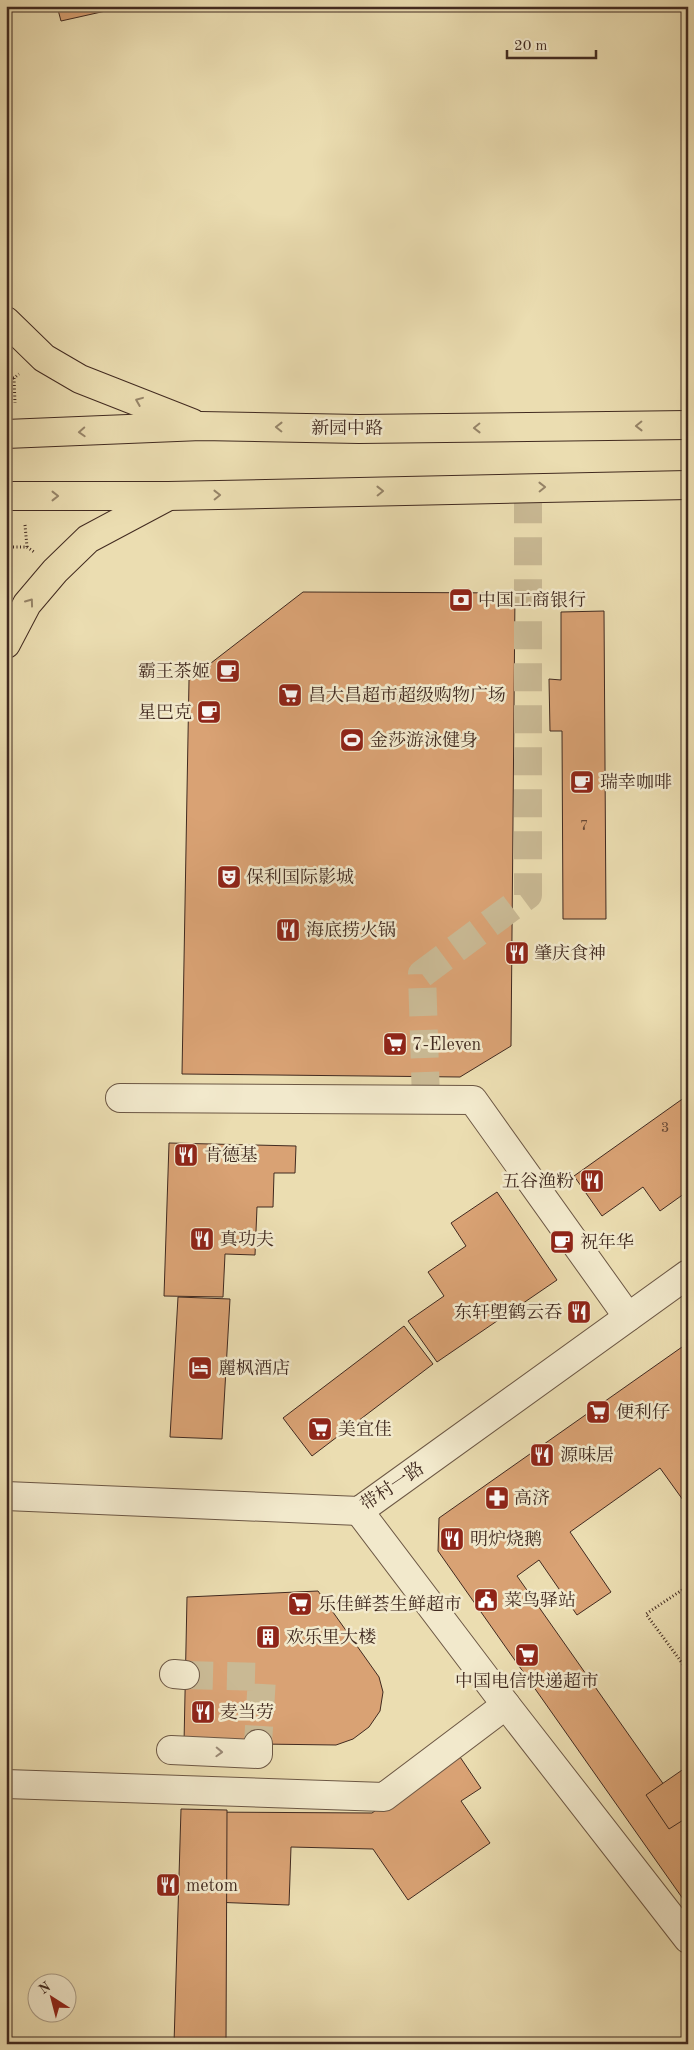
<svg xmlns="http://www.w3.org/2000/svg" width="694" height="2050" font-family="'Old Standard TT','Noto Serif SC',serif">
  <rect width="100%" height="100%" fill="#ebddb1"/>
  <filter id="stains"><feTurbulence type="fractalNoise" baseFrequency=".004" numOctaves="4"/><feColorMatrix values="0 0 0 0 .2 0 0 0 0 .09 0 0 0 0 .02 0 0 0 .5 -.17"/></filter>
  <radialGradient id="worn" r=".72"><stop offset=".6" stop-color="#630" stop-opacity="0"/><stop offset="1" stop-color="#630" stop-opacity=".3"/></radialGradient>
  <g fill="#d9a274" stroke="#412a20">
    <polygon points="57,6 128,6 61,21"/>
    <polygon points="303,592 515,593 511,1046 460,1077 182,1074 189,680"/>
    <polygon points="604,611 606,919 563,919 562,731 550,731 549,679 561,680 561,612"/>
    <polygon points="688,1095 688,1159 685,1162 688,1166 688,1191 660,1211 643,1187 602,1216 574,1176"/>
    <polygon points="169,1143 296,1146 295,1173 274,1173 273,1207 257,1207 255,1255 225,1254 223,1297 164,1296"/>
    <polygon points="497,1192 557,1280 437,1362 408,1321 444,1296 428,1272 466,1246 451,1223"/>
    <polygon points="178,1297 230,1299 222,1439 170,1437"/>
    <polygon points="404,1326 433,1364 312,1456 283,1418"/>
    <polygon points="682,1347 688,1356 688,1507 660,1468 570,1532 611,1592 577,1615 539,1560 517,1576 688,1819 688,1906 438,1551 439,1518"/>
    <polygon points="318,1591 379,1677 383,1692 380,1711 369,1727 353,1739 336,1745 184,1743 187,1597"/>
    <polygon points="458,1754 481,1788 461,1801 490,1843 408,1900 373,1849 291,1847 289,1905 212,1902 198,1812 372,1813"/>
    <polygon points="688,1766 688,1817 669,1829 646,1795"/>
    <polygon points="181,1809 227,1810 226,2044 174,2044"/>
  </g>
  <g fill="none" stroke-linecap="round" stroke-linejoin="round">
    <g stroke="#c9b994" stroke-width="28" stroke-dasharray="28 14" stroke-linecap="butt">
      <polyline points="426,1100 422,974 528,895 528,487"/>
      <polyline points="185,1675 262,1677 258,1744"/>
    </g>
    <defs>
      <g id="minor">
        <polyline points="120,1098 473,1100 628,1317"/>
        <polyline points="6,1496 359,1511 688,1274"/>
        <polyline points="359,1511 506,1705 688,1939"/>
        <polyline points="174,1674 185,1675"/>
        <polyline points="171,1750 258,1754 258,1744"/>
        <polyline points="6,1784 384,1797 506,1705"/>
      </g>
      <g id="major">
        <polyline points="6,321 44,358 80,379 192,423"/>
        <polyline points="6,434 201,426 359,429 688,425"/>
        <polyline points="6,496 168,496 688,485"/>
        <polyline points="6,644 27,604 55,571 88,539 165,498"/>
      </g>
    </defs>
    <use href="#minor" stroke="#6c5744" stroke-width="30"/>
    <use href="#major" stroke="#412a20" stroke-width="30"/>
    <g stroke="#412a20" stroke-width="3" stroke-dasharray="1 2.5" stroke-linecap="butt">
      <polyline points="6,378 14,378 19,374"/>
      <polyline points="14,378 15,403"/>
      <polyline points="25,525 27,547"/>
      <polyline points="6,547 27,547 34,552"/>
      <polyline points="688,1586 646,1614 688,1671"/>
    </g>
    <use href="#minor" stroke="#f2e9cc" stroke-width="28"/>
    <use href="#major" stroke="#ebddb1" stroke-width="28"/>
  </g>
  <defs><path id="oneway-chevron" d="M-2-3.5L2.5 0L-2 3.5" fill="none" stroke-width="1.6" stroke-linecap="round" stroke-linejoin="round" transform="scale(1.25)"/></defs>
  <g stroke="#968468">
    <use href="#oneway-chevron" transform="translate(139 401) rotate(-158)"/>
    <use href="#oneway-chevron" transform="translate(639 426) rotate(179)"/>
    <use href="#oneway-chevron" transform="translate(279 427) rotate(-179)"/>
    <use href="#oneway-chevron" transform="translate(477 428) rotate(179)"/>
    <use href="#oneway-chevron" transform="translate(82 432) rotate(177)"/>
    <use href="#oneway-chevron" transform="translate(542 487) rotate(-1)"/>
    <use href="#oneway-chevron" transform="translate(380 491) rotate(-1)"/>
    <use href="#oneway-chevron" transform="translate(217 495) rotate(-1)"/>
    <use href="#oneway-chevron" transform="translate(55 496)"/>
    <use href="#oneway-chevron" transform="translate(30 602) rotate(-54)"/>
  </g>
  <use stroke="#9a8a76" href="#oneway-chevron" transform="translate(219 1752) rotate(2)"/>
  <defs>
    <symbol id="bank-square" viewBox="-11 -11 22 22"><rect x="-9" y="-9" width="18" height="18" rx="4" fill="#8f2418" stroke="#f2e9cc"/><path d="M-6-4H6V4H-6ZM0-2.3a2.3 2.3 0 1 0 0 4.6a2.3 2.3 0 1 0 0-4.6Z" fill="#fff"/></symbol>
    <symbol id="cafe-square" viewBox="-11 -11 22 22"><rect x="-9" y="-9" width="18" height="18" rx="4" fill="#8f2418" stroke="#f2e9cc"/><path d="M-5.5-4.5H6V0H3Q3 3.5 0 3.5H-2.5Q-5.5 3.5-5.5 0ZM3-3.2v2h1.7v-2ZM-6 4.5H4V6H-6Z" fill="#fff"/></symbol>
    <symbol id="supermarket-square" viewBox="-11 -11 22 22"><rect x="-9" y="-9" width="18" height="18" rx="4" fill="#8f2418" stroke="#f2e9cc"/><path d="M-6-5.5h2.5l.6 2H6L4.5 2H-2.5L-4.4-4H-6ZM-1.5 3.2a1.3 1.3 0 1 0 .1 0ZM3 3.2a1.3 1.3 0 1 0 .1 0Z" fill="#fff"/></symbol>
    <symbol id="stadium-square" viewBox="-11 -11 22 22"><rect x="-9" y="-9" width="18" height="18" rx="4" fill="#8f2418" stroke="#f2e9cc"/><path d="M0-5a6.5 5 0 1 0 0 10a6.5 5 0 1 0 0-10ZM-3.5-1.8h7v3.6h-7Z" fill="#fff"/></symbol>
    <symbol id="theatre-square" viewBox="-11 -11 22 22"><rect x="-9" y="-9" width="18" height="18" rx="4" fill="#8f2418" stroke="#f2e9cc"/><path d="M-5-5.5Q0-4 5-5.5V0Q5 5 0 6Q-5 5-5 0ZM-3.3-2.5H-1v1.5H-3.3ZM1-2.5H3.3v1.5H1ZM-2.8 1Q0 5.5 2.8 1Z" fill="#fff"/></symbol>
    <symbol id="restaurant-square" viewBox="-11 -11 22 22"><rect x="-9" y="-9" width="18" height="18" rx="4" fill="#8f2418" stroke="#f2e9cc"/><path d="M-5-6h1v4h1v-4h1v4h1v-4h1v5L-1.5 .5V6h-2V.5L-5-1ZM5-6V6H3V1.5H1.5Q1.5-4 5-6Z" fill="#fff"/></symbol>
    <symbol id="hotel-square" viewBox="-11 -11 22 22"><rect x="-9" y="-9" width="18" height="18" rx="4" fill="#8f2418" stroke="#f2e9cc"/><path d="M-6-4.5h1.5V1H6V5H4.5V3h-9V5H-6ZM-4 0a1.8 1.8 0 1 1 3.6 0ZM.5 0V-2.5h3Q6-2.5 6 0Z" fill="#fff"/></symbol>
    <symbol id="pharmacy-square" viewBox="-11 -11 22 22"><rect x="-9" y="-9" width="18" height="18" rx="4" fill="#8f2418" stroke="#f2e9cc"/><path d="M-2-6h4v4h4v4h-4v4h-4v-4h-4v-4h4Z" fill="#fff"/></symbol>
    <symbol id="civic-square" viewBox="-11 -11 22 22"><rect x="-9" y="-9" width="18" height="18" rx="4" fill="#8f2418" stroke="#f2e9cc"/><path d="M-.6-6.5H3V-4.5H.6V-3L4-1V1h2V6H-6V1h2V-1L-.6-3ZM-1.2 2.5V6h2.4V2.5Z" fill="#fff"/></symbol>
    <symbol id="building-square" viewBox="-11 -11 22 22"><rect x="-9" y="-9" width="18" height="18" rx="4" fill="#8f2418" stroke="#f2e9cc"/><path d="M-4-6H4V6H1V3H-1V6H-4ZM-2.5-4.3h1.7v1.8h-1.7ZM.8-4.3h1.7v1.8H.8ZM-2.5-1h1.7V.8h-1.7ZM.8-1h1.7V.8H.8Z" fill="#fff"/></symbol>
  </defs>
  <g fill-rule="evenodd">
    <use href="#bank-square" x="447" y="586" width="28" height="28"/>
    <use href="#cafe-square" x="214" y="657" width="28" height="28"/>
    <use href="#supermarket-square" x="276" y="681" width="28" height="28"/>
    <use href="#cafe-square" x="195" y="698" width="28" height="28"/>
    <use href="#stadium-square" x="338" y="726" width="28" height="28"/>
    <use href="#cafe-square" x="568" y="768" width="28" height="28"/>
    <use href="#theatre-square" x="215" y="863" width="28" height="28"/>
    <use href="#restaurant-square" x="274" y="916" width="28" height="28"/>
    <use href="#restaurant-square" x="503" y="939" width="28" height="28"/>
    <use href="#supermarket-square" x="381" y="1030" width="28" height="28"/>
    <use href="#restaurant-square" x="172" y="1141" width="28" height="28"/>
    <use href="#restaurant-square" x="578" y="1167" width="28" height="28"/>
    <use href="#restaurant-square" x="188" y="1225" width="28" height="28"/>
    <use href="#cafe-square" x="548" y="1228" width="28" height="28"/>
    <use href="#restaurant-square" x="565" y="1298" width="28" height="28"/>
    <use href="#hotel-square" x="186" y="1354" width="28" height="28"/>
    <use href="#supermarket-square" x="584" y="1398" width="28" height="28"/>
    <use href="#supermarket-square" x="306" y="1415" width="28" height="28"/>
    <use href="#restaurant-square" x="528" y="1441" width="28" height="28"/>
    <use href="#pharmacy-square" x="483" y="1484" width="28" height="28"/>
    <use href="#restaurant-square" x="438" y="1525" width="28" height="28"/>
    <use href="#civic-square" x="472" y="1586" width="28" height="28"/>
    <use href="#supermarket-square" x="286" y="1590" width="28" height="28"/>
    <use href="#building-square" x="254" y="1623" width="28" height="28"/>
    <use href="#supermarket-square" x="513" y="1641" width="28" height="28"/>
    <use href="#restaurant-square" x="189" y="1698" width="28" height="28"/>
    <use href="#restaurant-square" x="154" y="1871" width="28" height="28"/>
  </g>
  <g text-anchor="middle" stroke-width="5" stroke-linejoin="round" paint-order="stroke">
    <g font-size="15" fill="#674835">
      <text x="584" y="830">7</text>
      <text x="665" y="1132">3</text>
    </g>
    <g font-size="18" fill="#412a20" stroke="#f2e9cc">
      <text x="347" y="434">新园中路</text>
      <text transform="translate(392 1486) rotate(-34)" y="6">带村一路</text>
    </g>
    <g font-size="18" fill="#412a20" stroke="#f2e9cc" text-anchor="start">
      <text x="478" y="606">中国工商银行</text>
      <text x="210" y="677" text-anchor="end">霸王茶姬</text>
      <text x="308" y="701">昌大昌超市超级购物广场</text>
      <text x="192" y="718" text-anchor="end">星巴克</text>
      <text x="370" y="746">金莎游泳健身</text>
      <text x="600" y="788">瑞幸咖啡</text>
      <text x="246" y="883">保利国际影城</text>
      <text x="306" y="936">海底捞火锅</text>
      <text x="534" y="959">肇庆食神</text>
      <text x="412" y="1050">7-Eleven</text>
      <text x="204" y="1161">肯德基</text>
      <text x="574" y="1187" text-anchor="end">五谷渔粉</text>
      <text x="220" y="1245">真功夫</text>
      <text x="580" y="1248">祝年华</text>
      <text x="562" y="1318" text-anchor="end">东轩塱鹤云吞</text>
      <text x="218" y="1374">麗枫酒店</text>
      <text x="616" y="1418">便利仔</text>
      <text x="338" y="1435">美宜佳</text>
      <text x="560" y="1461">源味居</text>
      <text x="514" y="1504">高济</text>
      <text x="470" y="1545">明炉烧鹅</text>
      <text x="504" y="1606">菜鸟驿站</text>
      <text x="318" y="1610">乐佳鲜荟生鲜超市</text>
      <text x="286" y="1643">欢乐里大楼</text>
      <text x="527" y="1687" text-anchor="middle">中国电信快递超市</text>
      <text x="220" y="1718">麦当劳</text>
      <text x="186" y="1891">metom</text>
    </g>
  </g>
  <rect width="694" height="2050" fill="none" stroke="#ebddb1" stroke-width="25"/>
  <rect x="8" y="8" width="679" height="2035" fill="none" stroke="#412a20" stroke-width="2.5"/>
  <rect x="12" y="12" width="669" height="2025" fill="none" stroke="#412a20"/>
  <g transform="translate(52 1998) rotate(324)"><circle r="24" fill="#f2e9cc" stroke="#ab9d87"/>
  <path d="M0-4L9 19L0 12L-9 19Z" fill="#8f2418"/>
  <text y="-8" font-size="14" font-weight="bold" text-anchor="middle" fill="#412a20">N</text>
  </g>
  <path d="M507 50v8h89v-8" fill="none" stroke="#412a20" stroke-width="2.5"/>
  <text x="514" y="50" font-size="15" fill="#412a20" stroke="#f2e9cc" stroke-width="4" paint-order="stroke">20 m</text>
  <rect width="100%" height="100%" filter="url(#stains)"/>
  <rect width="100%" height="100%" fill="url(#worn)"/>
</svg>
